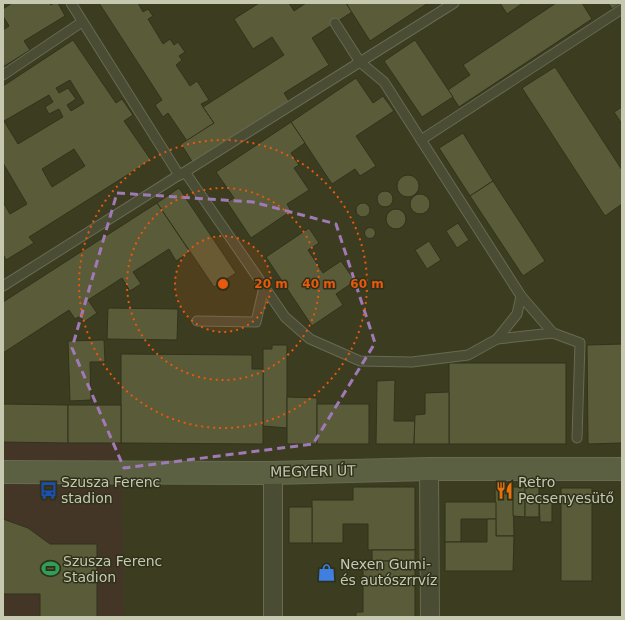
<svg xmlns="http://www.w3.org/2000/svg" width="625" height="620" font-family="'DejaVu Sans',sans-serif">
  <rect width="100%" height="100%" fill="#3b3c20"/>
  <polygon fill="#433627" points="3,442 121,443 124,617 3,617"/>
  <g fill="#595b39" stroke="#31331c" fill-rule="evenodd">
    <polygon points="12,3 49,3 51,5 54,3 58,3 65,16 24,41 30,50 3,67 3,30 9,26 3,16 3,9"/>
    <polygon points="99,3 138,3 143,12 148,9 153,16 148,19 163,44 170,39 174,45 178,42 185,52 179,56 182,60 176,65 190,86 197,81 209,100 201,104 214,123 187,141 168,113 163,117 155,105 162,100"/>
    <polygon points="259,3 289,3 294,11 306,3 346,3 352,12 312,38 329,65 284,93 289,101 193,163 181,144 214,123 203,107 284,55 272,37 253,49 234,19"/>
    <polygon points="346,3 428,3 370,41"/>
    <polygon points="500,3 523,3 507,14"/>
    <polygon points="556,3 582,3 592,19 459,107 448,90 470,75 463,65"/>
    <polygon points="608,3 621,3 612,9"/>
    <path d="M73,40l43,63 6,-4 11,16 -9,6 27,39 -122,77 5,6 -28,17 -3,-6v-52l7,12 17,-10 -24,-41v-77zM70,80l14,23 -13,8 -4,-6 9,-6 -8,-11 -9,5 -3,-5zM49,95l4,7 -8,5 4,7 10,-5 4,8 -45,27 -14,-23zM74,149l11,17 -33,21 -10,-18z"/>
    <polygon points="415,40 453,97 422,117 384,61"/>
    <polygon points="555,67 622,170 622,204 605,216 522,88"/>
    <polygon points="356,78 373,103 383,96 394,111 356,136 376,166 360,176 355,169 332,184 291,122"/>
    <polygon points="622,107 622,124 614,112"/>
    <polygon points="291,122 305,143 291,153 299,165 294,168 309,190 287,204 291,211 251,238 227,202 234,198 216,172"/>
    <polygon points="463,133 493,181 470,196 439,148"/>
    <circle cx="408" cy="186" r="11"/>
    <polygon points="493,181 545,261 523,276 470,196"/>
    <polygon points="179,188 236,273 214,287 157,203"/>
    <circle cx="385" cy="199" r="8"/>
    <circle cx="420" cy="204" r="10"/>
    <circle cx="363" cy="210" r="7"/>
    <polygon points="157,203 190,252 176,261 169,249 133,272 141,284 130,291 122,278 88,300 97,313 84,322 80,316 75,319 69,310 3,353 3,302"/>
    <circle cx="396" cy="219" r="10"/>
    <polygon points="458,223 469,240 457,248 446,231"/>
    <circle cx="370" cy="233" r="5.5"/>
    <polygon points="309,228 319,243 308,250 323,273 341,261 355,281 336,294 343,305 312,326 266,257"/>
    <polygon points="429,241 441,260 427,269 415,250"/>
    <polygon points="108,308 178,309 177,340 107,339"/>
    <polygon points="104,340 105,362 90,362 91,400 70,401 68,341"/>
    <polygon points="622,344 622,443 588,444 587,345"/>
    <polygon points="272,345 287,345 287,428 263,426 263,349 272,349"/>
    <polygon points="121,354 252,355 252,369 263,369 263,444 121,443"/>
    <rect x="449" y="363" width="117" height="81"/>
    <polygon points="395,380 394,421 415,421 414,444 376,444 377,381"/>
    <polygon points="449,392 449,444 414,444 415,415 425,414 425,393"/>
    <polygon points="287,397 317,398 317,444 287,444"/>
    <polygon points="3,404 68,405 68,443 3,442"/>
    <rect x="317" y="404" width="52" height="40"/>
    <rect x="68" y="405" width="53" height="38"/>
    <polygon points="353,487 415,487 415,550 368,550 368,524 343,524 343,543 312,543 312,500 353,500"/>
    <polygon points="495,487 513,487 514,536 496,536"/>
    <polygon points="513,487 525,487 525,517 513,516"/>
    <rect x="525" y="487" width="14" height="30"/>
    <rect x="561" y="488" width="31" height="93"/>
    <polygon points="539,495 552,495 552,522 540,522"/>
    <polygon points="445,502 496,502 496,519 461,519 461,542 445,542"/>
    <rect x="289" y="507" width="23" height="36"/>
    <polygon points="3,519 28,528 50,544 97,544 97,617 40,617 40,594 3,594"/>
    <polygon points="487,519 496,519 496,536 514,536 513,571 445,571 445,542 487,542"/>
    <rect x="372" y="550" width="43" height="11"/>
    <polygon points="363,561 415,561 415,617 356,617 356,612 363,612"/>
  </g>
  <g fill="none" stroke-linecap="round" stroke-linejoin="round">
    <defs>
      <g id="service">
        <polyline points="3,75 82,22"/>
        <polyline points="421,140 622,9"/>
        <polyline points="185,172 285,317 310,339 360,361 412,362 468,355 497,339 517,314 521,296 384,82 360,62 454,3"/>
        <polyline points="180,175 360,62 335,23"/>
        <polyline points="3,286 179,175 71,3"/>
        <polyline points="521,296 553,333 580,343 577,438"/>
        <polyline points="197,321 256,322 264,287"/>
        <polyline points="497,339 553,333"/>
      </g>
      <g id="minor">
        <polyline points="429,469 430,617"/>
        <polyline points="273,617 273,473"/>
      </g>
      <polyline id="secondary" points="3,472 273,473 429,469 622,469"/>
    </defs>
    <use href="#service" stroke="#686a52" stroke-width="11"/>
    <use href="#minor" stroke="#686a52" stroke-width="20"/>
    <use href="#secondary" stroke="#686a52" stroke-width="24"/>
    <use href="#service" stroke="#4b4c34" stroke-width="9"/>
    <use href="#minor" stroke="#4b4c34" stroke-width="18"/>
    <use href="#secondary" stroke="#5c6042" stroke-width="22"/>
  </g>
  <path fill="none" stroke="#a07ab7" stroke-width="3" stroke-dasharray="8 5" stroke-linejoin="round" d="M117,193l136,9 83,22 39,119 -62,101 -189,24 -52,-120z"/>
  <circle cx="223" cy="284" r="48" fill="#e8590c" fill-opacity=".12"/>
  <g fill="none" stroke="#e8590c" stroke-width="2" stroke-dasharray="2 4">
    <circle cx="223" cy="284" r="48"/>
    <circle cx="223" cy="284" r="96"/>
    <circle cx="223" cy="284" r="144"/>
  </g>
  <defs>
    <symbol id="bus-bare" viewBox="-9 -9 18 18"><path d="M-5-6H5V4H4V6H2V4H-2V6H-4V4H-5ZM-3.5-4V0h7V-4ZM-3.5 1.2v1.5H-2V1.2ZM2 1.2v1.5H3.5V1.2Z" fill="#1a4fb4" stroke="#2f311a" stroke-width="2.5" paint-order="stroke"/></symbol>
    <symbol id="restaurant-bare" viewBox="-9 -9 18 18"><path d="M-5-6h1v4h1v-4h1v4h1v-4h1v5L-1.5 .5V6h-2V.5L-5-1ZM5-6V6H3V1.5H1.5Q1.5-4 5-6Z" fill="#e8710a" stroke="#2f311a" stroke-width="2.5" paint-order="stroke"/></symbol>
    <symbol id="stadium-bare" viewBox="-9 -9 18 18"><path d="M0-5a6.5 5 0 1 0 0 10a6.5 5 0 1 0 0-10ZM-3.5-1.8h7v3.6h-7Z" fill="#2e9e5b" stroke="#2f311a" stroke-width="2.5" paint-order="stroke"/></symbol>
    <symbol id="shop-bare" viewBox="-9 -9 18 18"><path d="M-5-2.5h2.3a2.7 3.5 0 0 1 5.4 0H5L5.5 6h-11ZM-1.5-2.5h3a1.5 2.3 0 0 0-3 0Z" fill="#3f7fe0" stroke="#2f311a" stroke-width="2.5" paint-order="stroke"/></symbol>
  </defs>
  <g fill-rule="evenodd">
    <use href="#bus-bare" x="36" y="478" width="25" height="25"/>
    <use href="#restaurant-bare" x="492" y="478" width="25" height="25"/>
    <use href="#stadium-bare" x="38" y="556" width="25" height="25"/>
    <use href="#shop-bare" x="314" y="560" width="25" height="25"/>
  </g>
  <g text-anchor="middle" stroke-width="3" stroke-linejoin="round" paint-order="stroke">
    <g font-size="14" fill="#c6c8af" stroke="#2f311a">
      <text transform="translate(313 471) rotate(-1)" y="5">MEGYERI ÚT</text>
    </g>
    <g font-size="14" fill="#c6c8af" stroke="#2f311a" text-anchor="start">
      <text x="61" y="487">Szusza Ferenc<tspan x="61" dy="16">stadion</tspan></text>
      <text x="518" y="487">Retro<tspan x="518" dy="16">Pecsenyesütő</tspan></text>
      <text x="63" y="566">Szusza Ferenc<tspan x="63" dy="16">Stadion</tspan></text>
      <text x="340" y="569">Nexen Gumi-<tspan x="340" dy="16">és autószrrvíz</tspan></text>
    </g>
  </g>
  <circle cx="223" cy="284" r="6" fill="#e8590c" stroke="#2f311a" stroke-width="2"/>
  <g font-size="12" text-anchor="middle" font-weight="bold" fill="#e8590c" stroke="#2f311a" stroke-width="3" stroke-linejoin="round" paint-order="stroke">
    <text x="271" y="288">20 m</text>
    <text x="319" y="288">40 m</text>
    <text x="367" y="288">60 m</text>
  </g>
  <rect width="625" height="620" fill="none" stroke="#c6c8af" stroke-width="8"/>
</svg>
